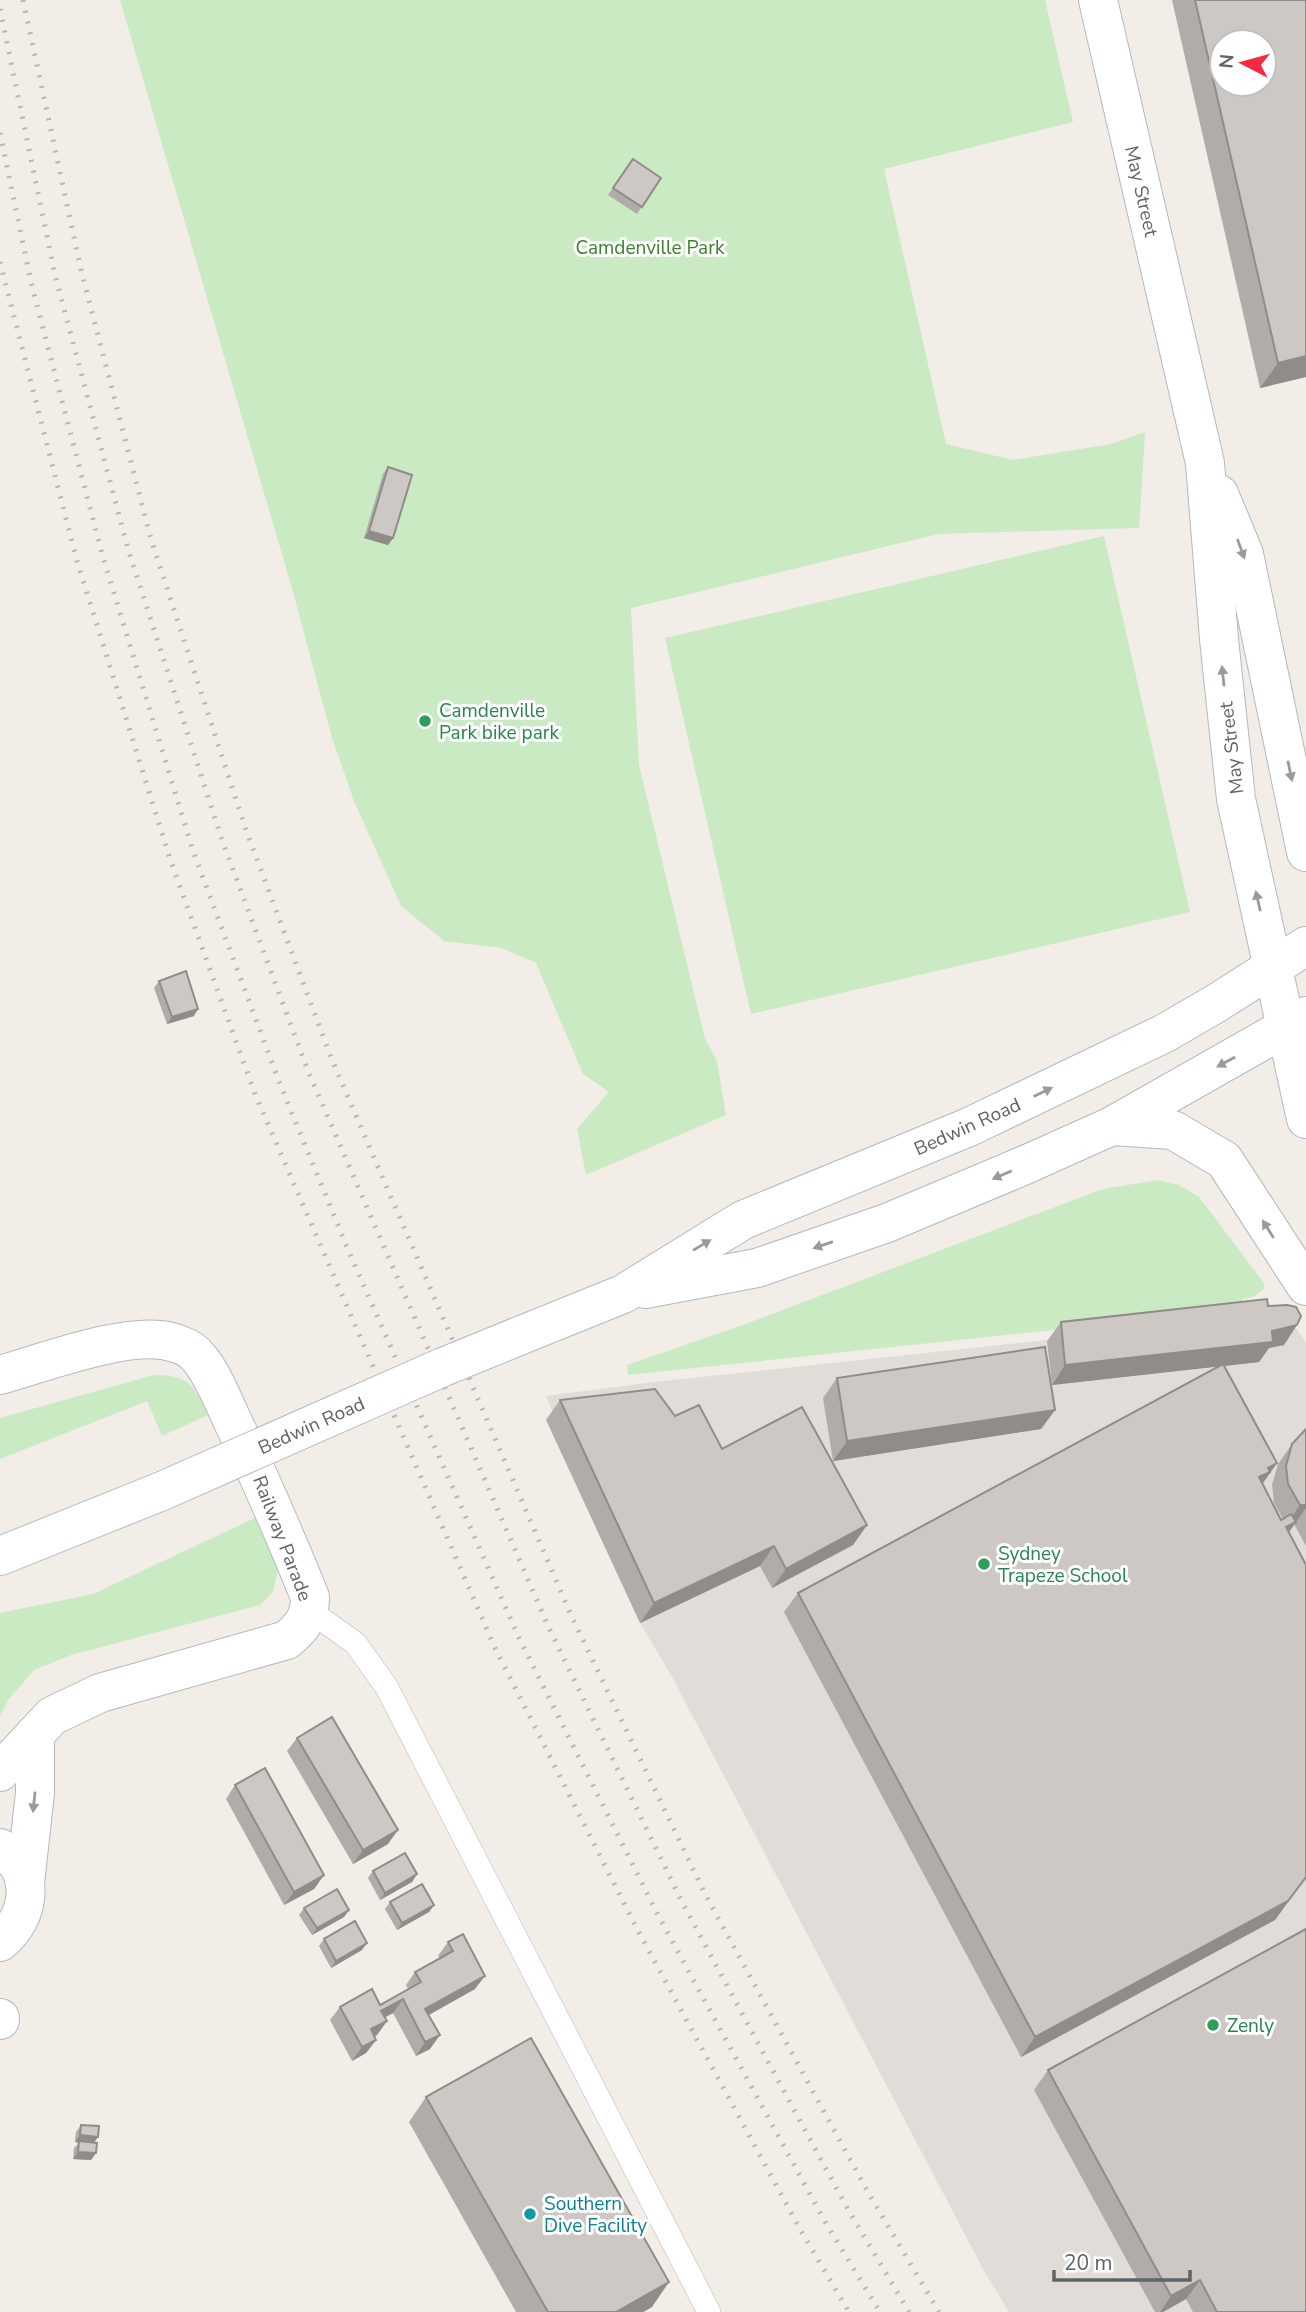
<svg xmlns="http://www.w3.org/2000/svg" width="1306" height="2312" font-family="'Nunito Sans',sans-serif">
  <rect width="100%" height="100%" fill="#f2ede7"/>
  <polygon fill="#e0ddd9" points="1253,1318 1295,1327 1306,1342 1306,2312 1009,2312 984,2271 671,1675 640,1623 546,1396 654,1382"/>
  <g fill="#caeac3">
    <polygon points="120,0 1045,0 1073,122 884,169 946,444 1013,460 1111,444 1145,432 1139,528 938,534 631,608 639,765 705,1039 717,1061 726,1115 586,1175 577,1129 609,1092 583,1074 536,963 502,948 444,941 401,906 354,801 332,738 293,592"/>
    <polygon points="1104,536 1190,912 751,1014 665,638"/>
    <polygon points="1158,1180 1179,1185 1199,1197 1264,1283 1264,1289 1253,1297 1242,1299 1243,1310 628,1375 627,1365 740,1326 1103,1189"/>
    <path d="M154,1375c34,0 41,10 54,40l-46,21 -15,-35 -147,58v-41z"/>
    <polygon points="255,1518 278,1570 273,1592 260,1605 71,1655 34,1670 8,1700 0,1717 0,1613 93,1594"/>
  </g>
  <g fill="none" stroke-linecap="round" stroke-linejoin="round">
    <defs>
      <polyline id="lane" points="310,1611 355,1643 386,1686 709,2312"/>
      <g id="street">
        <path d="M0,1375c43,-12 129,-45 171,-33 9,2 21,7 27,15 14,15 26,46 35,65 28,58 53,116 77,175 0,21 -8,30 -23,43l-187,53 -48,23 -52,56"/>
        <polyline points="25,1883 35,1793 35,1734"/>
      </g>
      <g id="secondary">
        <polyline points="1098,0 1205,463 1219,639 1236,799 1306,1119"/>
        <polyline points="1219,494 1244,554 1306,852"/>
        <polyline points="1112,1126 1173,1130 1224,1160 1306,1286"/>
        <polyline points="645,1289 757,1268 887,1223 1025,1165 1112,1126 1306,1016"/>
        <polyline points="519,1336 623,1294 743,1220 969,1127 1165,1033 1215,1004 1306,946"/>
        <polyline points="0,1556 162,1491"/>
        <path d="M0,1848c37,22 31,69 0,94"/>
        <polyline points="0,2018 0,2020"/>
      </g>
    </defs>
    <use href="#lane" stroke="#b5b9bc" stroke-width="24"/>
    <use href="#street" stroke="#b5b9bc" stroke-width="40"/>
    <use href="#secondary" stroke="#b3b9bd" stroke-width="40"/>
    <use href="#lane" stroke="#fff" stroke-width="23"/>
    <use href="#street" stroke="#fff" stroke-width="38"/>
    <use href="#secondary" stroke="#fff" stroke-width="38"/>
    <g stroke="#b6b7b8" stroke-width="5" stroke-dasharray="2 9" stroke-linecap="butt">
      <polyline points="23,0 81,270 151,539 246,830 332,1060 571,1615 705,1894 869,2194 939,2312"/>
      <polyline points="0,9 55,275 128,549 222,840 308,1071 548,1626 683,1904 846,2206 909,2312"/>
      <polyline points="0,133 31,282 102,554 193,851 280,1084 349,1252 519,1638 658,1915 824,2220 880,2312"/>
      <polyline points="0,262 77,561 170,859 255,1094 495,1648 636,1927 801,2231 849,2312"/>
    </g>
    <defs>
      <polyline id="secondary-bridge" points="162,1491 443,1367 519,1336"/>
    </defs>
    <use href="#secondary-bridge" stroke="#b3b9bd" stroke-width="40" stroke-linecap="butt"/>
    <use href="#secondary-bridge" stroke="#fff" stroke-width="38"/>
  </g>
  <g fill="#b0aca9">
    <polygon points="1172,0 1306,0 1306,377 1260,388"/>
    <polygon points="633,159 661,178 637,214 608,195"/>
    <polygon points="388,467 393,538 388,545 364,538 383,474"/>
    <polygon points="159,981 194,1016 167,1024 154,988"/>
    <polygon points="1061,1322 1284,1345 1269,1348 1259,1362 1225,1366 1277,1463 1262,1484 1281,1520 1283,1519 1274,1503 1272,1485 1278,1464 1292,1444 1306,1429 1306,1546 1294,1524 1289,1532 1306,1877 1275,1920 1021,2057 784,1612 798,1593 1218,1366 1052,1385 1047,1341"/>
    <polygon points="837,1378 1055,1410 1041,1429 833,1461 823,1398"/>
    <polygon points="560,1400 675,1416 722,1449 867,1525 853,1545 772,1588 760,1566 640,1623 546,1420"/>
    <polygon points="297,1738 388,1844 353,1864 287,1751"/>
    <polygon points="235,1785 324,1875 314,1889 284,1905 226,1799"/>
    <polygon points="373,1871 417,1874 412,1882 380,1900 368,1878"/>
    <polygon points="390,1902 434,1905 429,1912 397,1930 385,1909"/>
    <polygon points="304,1908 349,1910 344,1917 312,1935 299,1915"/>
    <polygon points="324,1939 362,1950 331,1968 319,1946"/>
    <polygon points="448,1942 475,1989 429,2015 430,2049 416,2056 393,2013 385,2017 387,2021 377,2035 374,2036 376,2040 366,2053 352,2061 330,2020 340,2007 380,2005 408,1989 406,1985 415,1972 440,1958 438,1956"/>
    <polygon points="1048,2070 1306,2312 1193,2312 1186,2299 1163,2312 1155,2312 1034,2090"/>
    <polygon points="426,2097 652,2307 643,2312 516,2312 409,2122"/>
    <polygon points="81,2125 98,2137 94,2142 96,2153 91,2160 73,2159 74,2148 79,2143 75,2142 76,2132"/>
  </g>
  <g fill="#908c89">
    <polygon points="1306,356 1306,377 1260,388 1278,363"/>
    <polygon points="369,531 393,538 388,545 364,538"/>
    <polygon points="198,1009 194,1016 167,1024 172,1017"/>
    <polygon points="1297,1325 1284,1345 1269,1348 1259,1362 1052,1385 1065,1365 1272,1331"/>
    <polygon points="1055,1410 1041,1429 833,1461 847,1441"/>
    <polygon points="1277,1463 1263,1483 1261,1484 1259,1477 1268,1468"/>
    <polygon points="1300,1505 1306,1505 1306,1508 1282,1542 1286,1525"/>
    <polygon points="867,1525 853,1545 772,1588 786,1569"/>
    <polygon points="774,1546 760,1566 640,1623 654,1603"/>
    <polygon points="398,1830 388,1844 353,1864 363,1850"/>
    <polygon points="417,1874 412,1882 380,1900 385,1893"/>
    <polygon points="324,1875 314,1889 284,1905 294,1892"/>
    <polygon points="1306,1877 1275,1920 1021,2057 1035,2037"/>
    <polygon points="434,1905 429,1912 397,1930 402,1923"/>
    <polygon points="349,1910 344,1917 312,1935 317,1928"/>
    <polygon points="367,1943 362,1950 331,1968 336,1961"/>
    <polygon points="485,1976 475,1989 416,2022 425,2009"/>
    <polygon points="403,1999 393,2013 371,2025 381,2011"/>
    <polygon points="387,2021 377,2035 361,2043 371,2029"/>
    <polygon points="440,2035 430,2049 416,2056 425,2042"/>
    <polygon points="376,2040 366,2053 352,2061 362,2047"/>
    <polygon points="80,2135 98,2137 93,2144 75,2142"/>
    <polygon points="78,2152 96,2153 91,2160 73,2159"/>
    <polygon points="1200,2280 1186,2299 1163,2312 1160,2312 1171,2296"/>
    <polygon points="669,2282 652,2307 643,2312 616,2312"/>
  </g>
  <g fill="#cdc8c4" stroke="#908c89" stroke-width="2" fill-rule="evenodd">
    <path d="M1195,0h111v356l-28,7zM1222,42h42v42h-42z"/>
    <polygon points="633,159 661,178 642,207 613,188"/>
    <polygon points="388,467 412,475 393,538 369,531"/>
    <polygon points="186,971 198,1009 172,1017 159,981"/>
    <polygon points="1267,1299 1268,1306 1287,1305 1296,1307 1301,1316 1297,1325 1272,1331 1273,1342 1065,1365 1061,1322"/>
    <polygon points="1045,1347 1055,1410 847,1441 837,1378"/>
    <polygon points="1223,1364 1277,1463 1268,1468 1270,1472 1259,1477 1281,1520 1291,1514 1296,1522 1286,1527 1306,1565 1306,1877 1288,1901 1035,2037 798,1593"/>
    <polygon points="655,1389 675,1416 699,1405 722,1449 802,1407 867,1525 786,1569 774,1546 654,1603 560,1400"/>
    <polygon points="1306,1429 1306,1505 1300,1505 1288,1484 1286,1466 1292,1444"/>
    <polygon points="332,1717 398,1830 363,1850 297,1738"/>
    <polygon points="265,1768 324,1875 294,1892 235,1785"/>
    <polygon points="405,1853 417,1874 385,1893 373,1871"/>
    <polygon points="422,1884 434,1905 402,1923 390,1902"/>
    <polygon points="337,1889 349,1910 317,1928 304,1908"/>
    <polygon points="355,1921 367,1943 336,1961 324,1939"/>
    <polygon points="1306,1929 1306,2312 1217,2312 1200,2280 1171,2296 1048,2070"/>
    <polygon points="463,1934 485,1976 425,2009 440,2035 425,2042 403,1999 381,2011 387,2021 371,2029 376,2040 362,2047 340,2007 372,1989 380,2005 421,1982 415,1972 453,1951 448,1942"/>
    <polygon points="531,2038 669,2282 616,2312 548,2312 426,2097"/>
    <polygon points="81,2125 99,2126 98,2137 80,2135"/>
    <polygon points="79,2141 97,2143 96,2153 78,2152"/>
  </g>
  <defs><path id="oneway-solid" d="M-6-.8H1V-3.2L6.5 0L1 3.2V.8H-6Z" transform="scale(1.75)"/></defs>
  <g fill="#969b9e">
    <use href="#oneway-solid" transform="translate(1241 549) rotate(70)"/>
    <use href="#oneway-solid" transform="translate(1223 676) rotate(-96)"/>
    <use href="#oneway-solid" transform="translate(1290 771) rotate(78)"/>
    <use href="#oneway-solid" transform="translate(1258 901) rotate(-103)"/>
    <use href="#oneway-solid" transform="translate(1226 1062) rotate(151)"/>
    <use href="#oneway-solid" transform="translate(1043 1092) rotate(-26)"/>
    <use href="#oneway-solid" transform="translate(1002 1175) rotate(157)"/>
    <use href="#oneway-solid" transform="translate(1268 1229) rotate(-122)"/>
    <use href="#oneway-solid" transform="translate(702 1245) rotate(-31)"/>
    <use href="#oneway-solid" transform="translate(823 1245) rotate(161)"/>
    <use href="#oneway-solid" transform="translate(34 1802) rotate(96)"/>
  </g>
  <g fill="#2e9e5b" stroke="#fff" stroke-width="2.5">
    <circle cx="425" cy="721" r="7"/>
    <circle cx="984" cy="1564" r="7"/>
    <circle cx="1213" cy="2025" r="7"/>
  </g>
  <circle fill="#0f9aa8" stroke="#fff" stroke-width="2.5" cx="530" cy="2214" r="7"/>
  <g text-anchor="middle" stroke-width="6" stroke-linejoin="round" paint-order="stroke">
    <g font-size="19" fill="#5e6569" stroke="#fff">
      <text transform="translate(1142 191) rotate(77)" y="7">May Street</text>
      <text transform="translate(1231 748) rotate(-97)" y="7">May Street</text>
      <text transform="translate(967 1126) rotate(-24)" y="7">Bedwin Road</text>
      <text transform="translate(311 1425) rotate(-24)" y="7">Bedwin Road</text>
      <text transform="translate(283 1538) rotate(69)" y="7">Railway Parade</text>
    </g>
    <g font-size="19" fill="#3a802d" stroke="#fff">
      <text x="650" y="254">Camdenville Park</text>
    </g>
    <g font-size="19" fill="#27864d" stroke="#fff" text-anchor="start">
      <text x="439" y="717">Camdenville<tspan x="439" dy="22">Park bike park</tspan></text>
      <text x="998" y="1560">Sydney<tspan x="998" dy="22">Trapeze School</tspan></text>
      <text x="1227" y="2032">Zenly</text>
    </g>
    <g font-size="19" fill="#0d838f" stroke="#fff" text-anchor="start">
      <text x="544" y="2210">Southern<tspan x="544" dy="22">Dive Facility</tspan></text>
    </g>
  </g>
  <g transform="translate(1243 63) rotate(276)"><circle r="33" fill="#ffffff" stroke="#bfc1c3" stroke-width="2"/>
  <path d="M0-5L12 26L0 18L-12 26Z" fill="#f62941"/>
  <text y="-10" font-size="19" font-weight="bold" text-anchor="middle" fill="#5e6569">N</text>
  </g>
  <path d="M1054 2270v10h136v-10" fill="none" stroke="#5e6569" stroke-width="3.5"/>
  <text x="1064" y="2270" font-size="21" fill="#5e6569" stroke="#ffffff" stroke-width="5" paint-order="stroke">20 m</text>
</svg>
